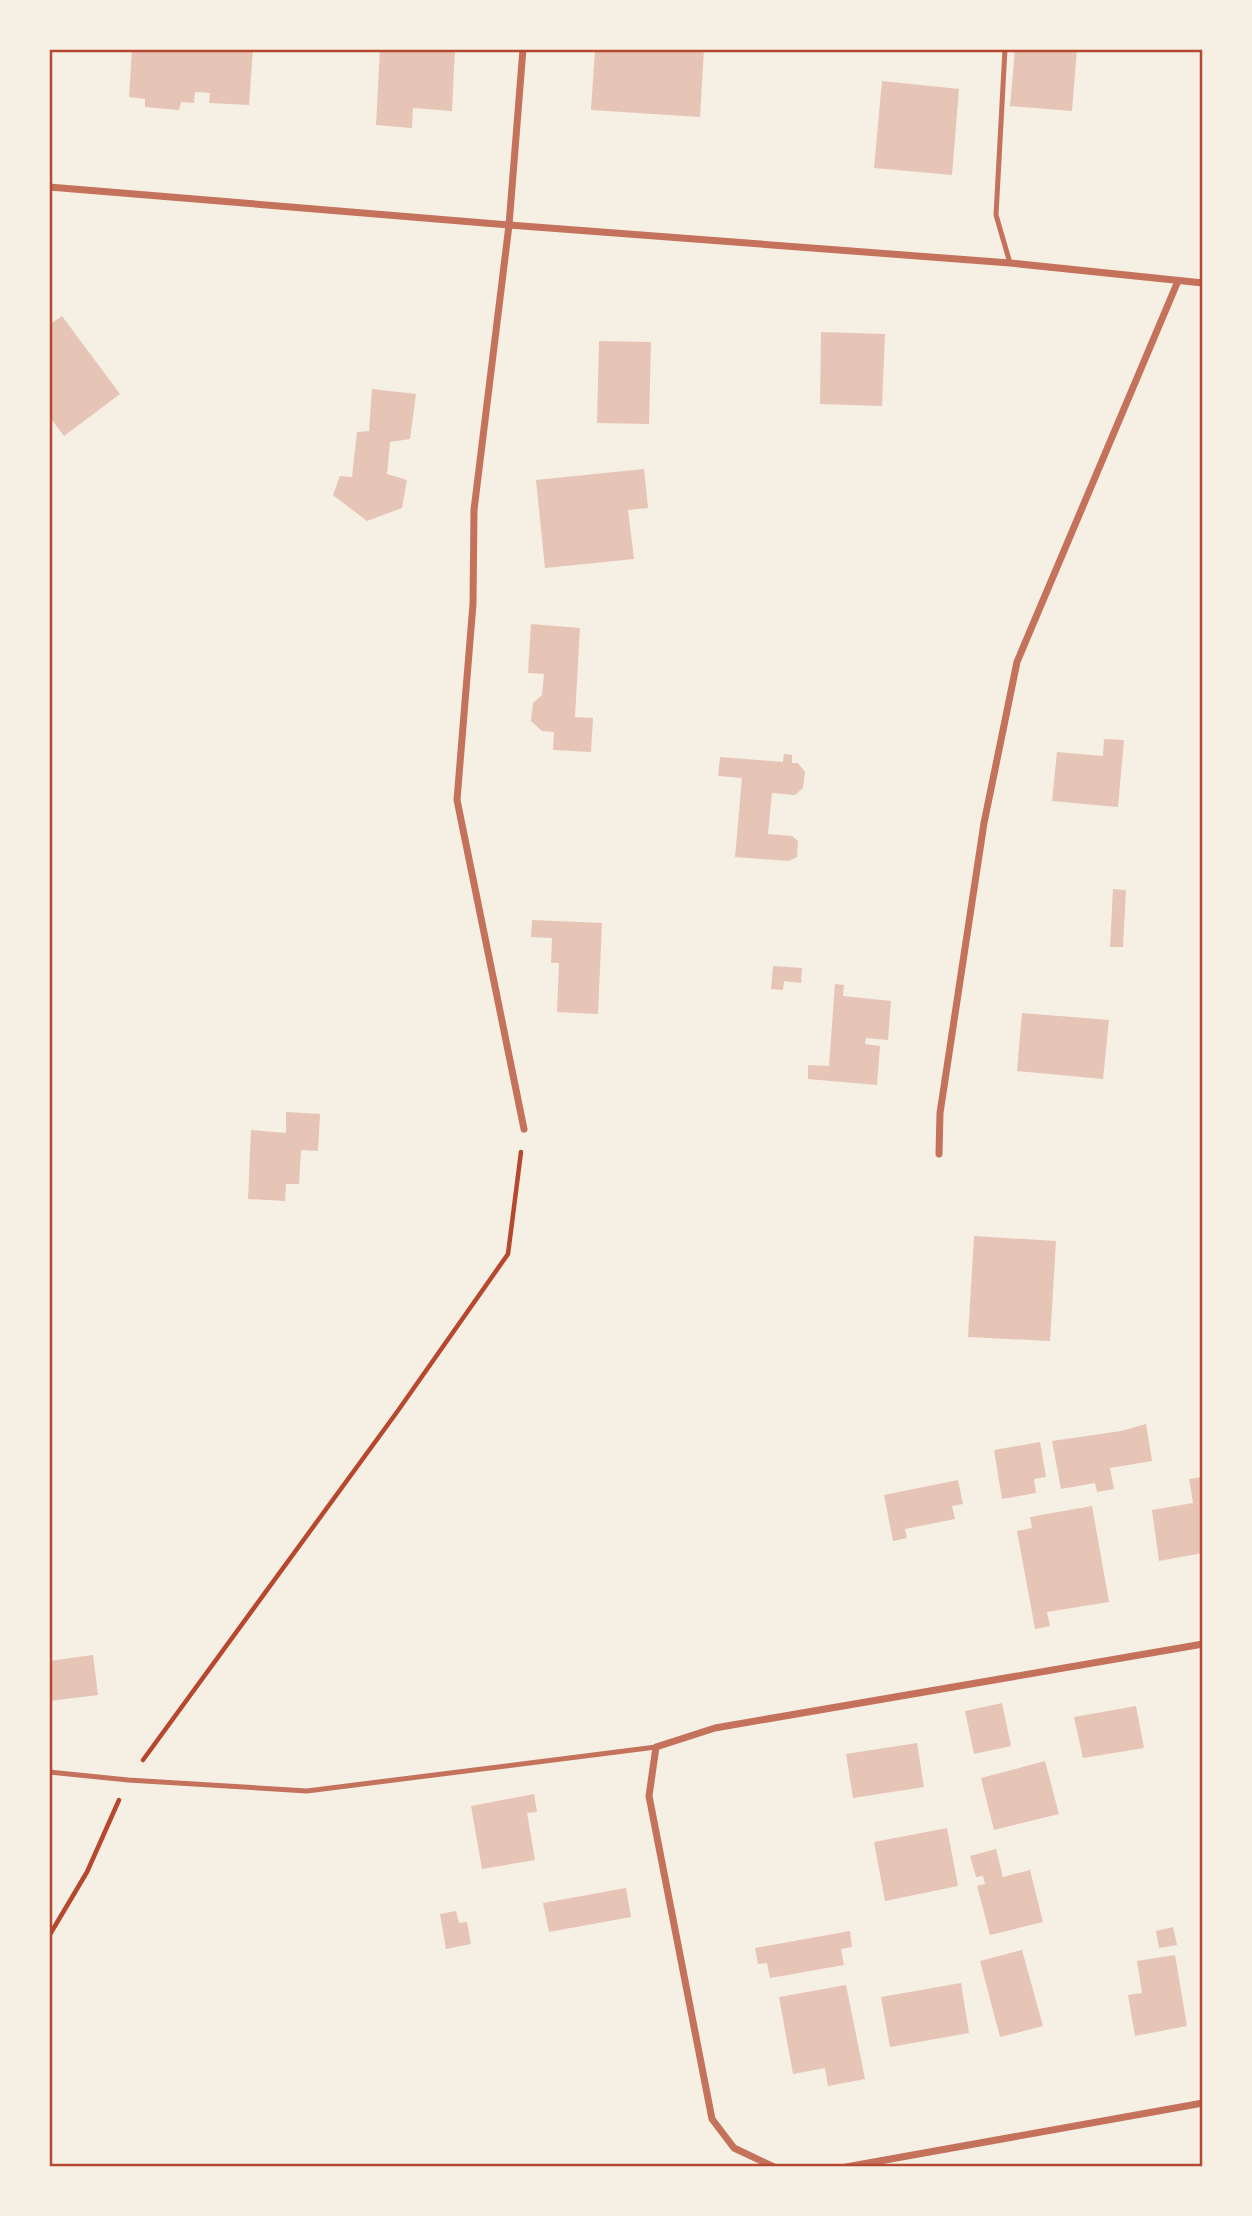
<svg xmlns="http://www.w3.org/2000/svg" width="1252" height="2216" font-family="Poppins,sans-serif">
  <rect width="100%" height="100%" fill="#f6efe4"/>
  <g fill="#e6c5b7">
    <polygon points="132,49 253,49 249,105 209,103 210,93 195,92 194,103 181,102 179,110 145,107 145,99 129,97"/>
    <polygon points="380,49 455,49 452,111 413,108 412,128 376,125"/>
    <polygon points="595,49 704,49 700,117 591,110"/>
    <polygon points="1015,49 1077,49 1072,111 1010,106"/>
    <polygon points="882,81 959,89 952,175 874,168"/>
    <polygon points="62,316 120,394 64,436 49,416 49,325"/>
    <polygon points="821,332 885,334 882,406 820,404"/>
    <polygon points="599,341 651,342 649,424 597,423"/>
    <polygon points="372,389 416,394 410,439 390,442 387,474 407,480 402,508 367,521 333,495 340,476 352,477 357,432 369,431"/>
    <polygon points="644,469 648,508 628,510 634,559 545,568 536,480"/>
    <polygon points="531,624 580,628 575,717 593,718 591,752 553,750 554,732 542,731 531,721 533,703 542,695 544,674 528,673"/>
    <polygon points="1104,739 1124,740 1118,807 1052,801 1057,752 1103,756"/>
    <polygon points="784,754 792,755 792,763 798,763 805,772 803,788 795,795 772,793 768,834 792,836 798,841 797,857 789,861 735,857 742,778 718,776 720,757 783,762"/>
    <polygon points="1113,889 1126,890 1123,947 1110,947"/>
    <polygon points="532,920 602,923 598,1014 557,1012 559,963 551,963 552,938 531,937"/>
    <polygon points="773,966 802,968 801,983 784,981 783,990 771,989"/>
    <polygon points="835,984 844,985 843,996 891,1001 888,1040 866,1038 865,1044 880,1046 877,1085 808,1079 808,1065 829,1066"/>
    <polygon points="1022,1013 1109,1020 1103,1079 1017,1071"/>
    <polygon points="286,1112 320,1114 318,1151 301,1150 299,1184 286,1184 285,1201 248,1199 251,1130 286,1133"/>
    <polygon points="974,1236 1056,1241 1050,1341 968,1337"/>
    <polygon points="1146,1424 1152,1461 1110,1468 1114,1489 1097,1492 1095,1483 1061,1489 1052,1441 1121,1431"/>
    <polygon points="1040,1442 1046,1477 1034,1479 1036,1493 1002,1499 994,1450"/>
    <polygon points="1203,1477 1203,1553 1159,1561 1152,1510 1193,1503 1189,1479"/>
    <polygon points="958,1480 963,1504 952,1506 955,1519 905,1529 907,1538 893,1541 884,1495"/>
    <polygon points="1092,1506 1109,1602 1047,1612 1050,1626 1035,1629 1017,1531 1032,1528 1030,1517"/>
    <polygon points="93,1655 98,1695 49,1701 49,1661"/>
    <polygon points="1002,1703 1011,1746 974,1754 965,1711"/>
    <polygon points="1136,1706 1144,1748 1083,1758 1074,1717"/>
    <polygon points="917,1743 924,1787 853,1798 846,1754"/>
    <polygon points="1045,1761 1059,1814 994,1830 981,1778"/>
    <polygon points="534,1794 537,1812 527,1813 535,1860 482,1869 471,1806"/>
    <polygon points="947,1828 958,1886 885,1901 874,1842"/>
    <polygon points="996,1849 1003,1877 1030,1870 1043,1922 990,1935 977,1886 985,1884 983,1876 976,1877 970,1856"/>
    <polygon points="626,1888 631,1917 549,1932 543,1903"/>
    <polygon points="456,1911 459,1923 467,1922 471,1944 446,1949 440,1914"/>
    <polygon points="1173,1927 1177,1945 1159,1948 1156,1931"/>
    <polygon points="850,1931 852,1947 841,1949 844,1965 770,1978 767,1963 758,1964 755,1948"/>
    <polygon points="1022,1950 1043,2026 1000,2037 980,1961"/>
    <polygon points="1175,1955 1187,2026 1135,2036 1128,1995 1142,1993 1137,1961"/>
    <polygon points="961,1983 969,2033 890,2047 881,1997"/>
    <polygon points="846,1985 865,2079 828,2086 825,2068 793,2074 779,1997"/>
  </g>
  <g fill="none" stroke-linecap="round" stroke-linejoin="round">
    <g stroke="#b5482f" stroke-width="4.5">
      <polyline points="143,1760 397,1412 508,1254 521,1152"/>
      <polyline points="49,1936 87,1872 119,1800"/>
    </g>
    <g stroke="#c5725c" stroke-width="5">
      <polyline points="1005,49 996,215 1010,263"/>
      <polyline points="49,1772 128,1780 307,1791 656,1747"/>
    </g>
    <g stroke="#c5725c" stroke-width="7">
      <polyline points="523,49 509,225 474,510 473,604 457,800 524,1129"/>
      <polyline points="49,187 509,225 1010,263 1203,283"/>
      <polyline points="939,1154 940,1113 984,823 1017,662 1178,281"/>
      <polyline points="774,2167 734,2148 712,2119 649,1796 656,1747 715,1728 1203,1644"/>
      <polyline points="846,2167 1203,2103"/>
    </g>
  </g>
  <rect width="1252" height="2216" fill="none" stroke="#f6efe4" stroke-width="102"/>
  <rect x="51" y="51" width="1150" height="2114" fill="none" stroke="#b5482f" stroke-width="2.5"/>
</svg>
